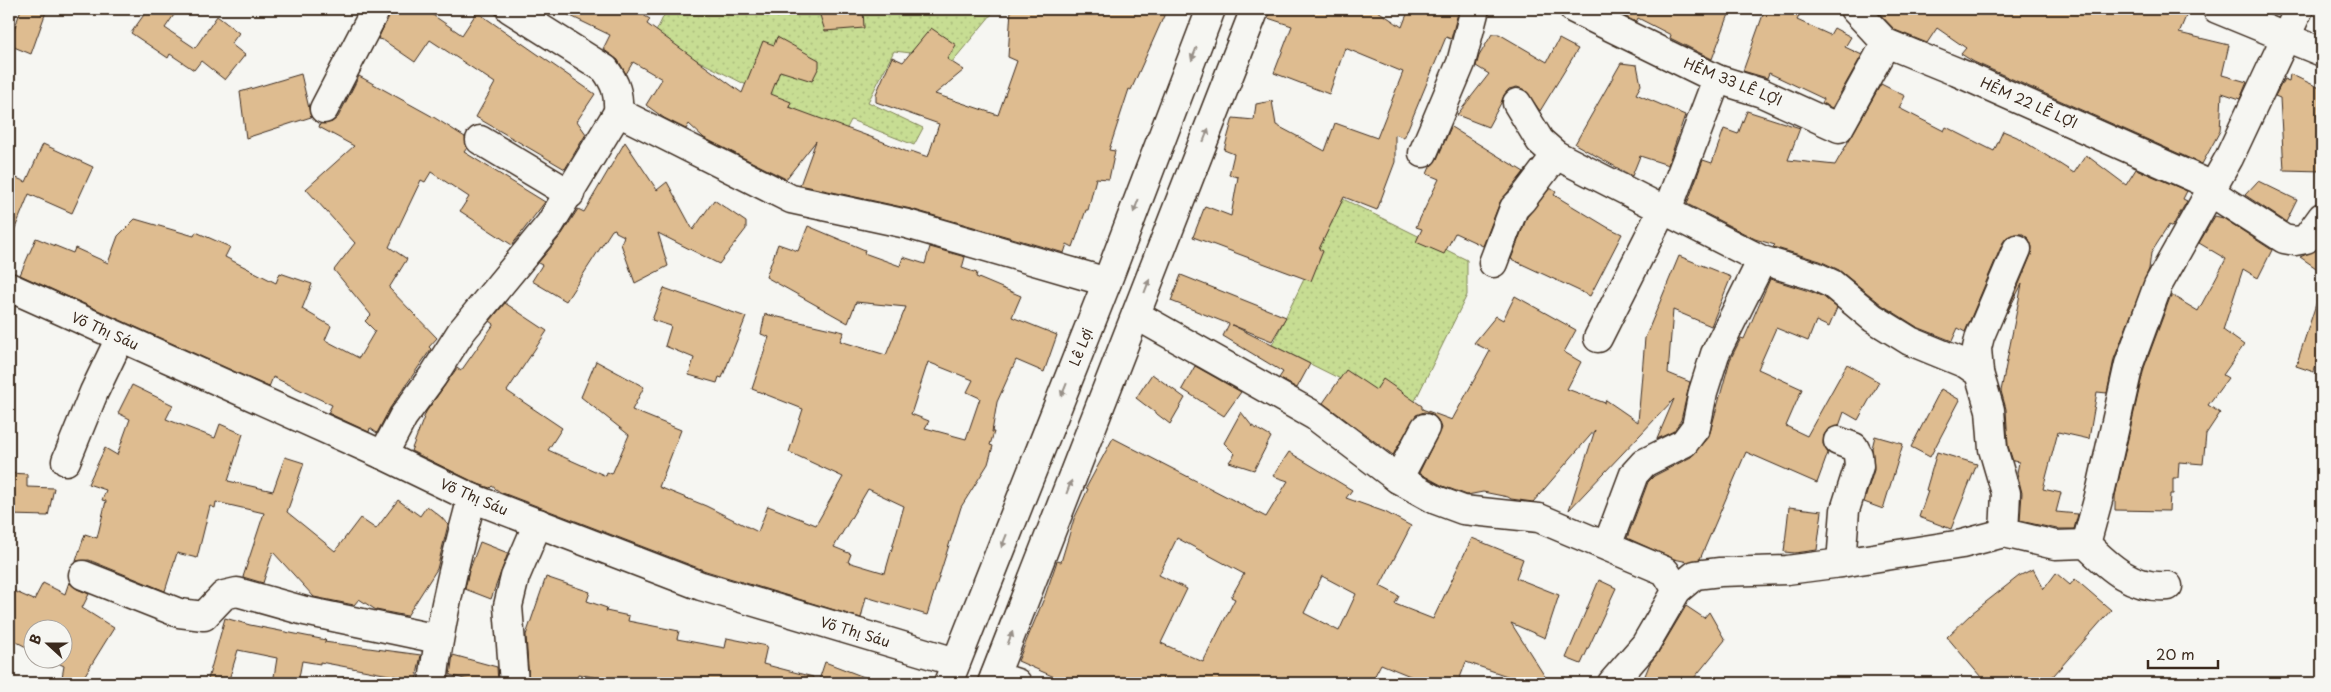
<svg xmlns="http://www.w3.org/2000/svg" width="2331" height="692" font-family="'Playpen Sans',sans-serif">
  <defs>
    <pattern id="grass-dots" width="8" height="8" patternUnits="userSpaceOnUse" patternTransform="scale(1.25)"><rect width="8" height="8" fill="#c7dd93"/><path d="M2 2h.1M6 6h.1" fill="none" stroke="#acbe7e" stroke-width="1.8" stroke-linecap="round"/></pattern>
  </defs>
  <rect width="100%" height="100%" fill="#f6f6f2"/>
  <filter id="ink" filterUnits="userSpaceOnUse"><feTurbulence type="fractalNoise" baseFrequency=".02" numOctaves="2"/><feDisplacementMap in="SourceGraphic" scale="10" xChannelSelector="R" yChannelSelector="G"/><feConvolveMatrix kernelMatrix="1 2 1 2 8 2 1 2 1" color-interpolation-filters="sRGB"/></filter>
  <g filter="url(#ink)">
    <g fill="url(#grass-dots)" stroke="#818458">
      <polygon points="667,9 996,9 947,68 911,53 894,51 868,102 923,128 914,145 851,120 844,134 653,38"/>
      <polygon points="1343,199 1467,260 1467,295 1409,413 1272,345"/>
    </g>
    <g fill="#debc90" stroke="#3b2a1e" fill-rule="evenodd">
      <polygon points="21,9 47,9 31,54 9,45"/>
      <polygon points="148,9 178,9 165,28 195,48 217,16 239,33 231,44 245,55 225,80 201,61 194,70 170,54 168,58 131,33"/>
      <polygon points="392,9 424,9 462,35 477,12 595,94 577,121 586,134 565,169 476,117 495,83 430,40 415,62 383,40 378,39"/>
      <polygon points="556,9 632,9 650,19 647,24 742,93 763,41 774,45 777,37 819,60 819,67 812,81 780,71 771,94 791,102 789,107 876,139 910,153 911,151 928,157 939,124 876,102 876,94 892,57 903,62 931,28 956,45 947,59 964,70 935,94 998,115 1017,61 1008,57 1011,9 1167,9 1131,90 1129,89 1109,150 1115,151 1109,179 1096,178 1088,210 1086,210 1073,247 1067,244 1064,253 911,209 800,185 816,141 786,179 704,138 689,124 686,129 664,118 646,105 662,79 633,62 626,74 618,60 603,49 610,35"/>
      <polygon points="818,9 863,9 864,28 825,31"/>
      <polygon points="1270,9 1375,9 1402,27 1409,9 1459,9 1451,39 1446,37 1404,138 1395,134 1395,162 1377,210 1344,197 1319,249 1323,251 1311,281 1193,237 1205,206 1231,216 1238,177 1229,175 1234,154 1224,150 1233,118 1254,120 1256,104 1272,101 1276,125 1325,151 1335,123 1377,138 1403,72 1345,48 1329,94 1274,73 1292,26 1268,18"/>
      <polygon points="1618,9 1731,9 1712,59 1670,38 1671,35 1638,18 1636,22 1616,12"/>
      <polygon points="1765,9 1803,9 1797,20 1830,35 1834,28 1851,37 1845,47 1862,55 1832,108 1822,103 1824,99 1769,73 1767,78 1743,71"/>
      <polygon points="1875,9 2189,9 2179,33 2229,45 2222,75 2247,82 2240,99 2222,93 2220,131 2202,164 1974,62 1961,54 1966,48 1937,28 1927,43 1895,30"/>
      <polygon points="1492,34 1499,34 1547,62 1559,39 1578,49 1540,111 1525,90 1517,87 1509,89 1504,95 1501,103 1488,127 1457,115 1489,74 1476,66 1479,56"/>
      <polygon points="1621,63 1637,65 1641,85 1636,94 1685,115 1668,165 1640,156 1632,176 1575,144"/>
      <polygon points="301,74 311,117 246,138 240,92"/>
      <polygon points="2290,74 2322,89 2322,171 2284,170 2280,98 2275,96 2284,79 2289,81"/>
      <polygon points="359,76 435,118 465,137 467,148 464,152 545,202 512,245 460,211 469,197 431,172 425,182 421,180 389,247 407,259 389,288 437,338 429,347 431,349 390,408 377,433 370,428 369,432 328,413 332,405 273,377 269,387 20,275 36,238 73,253 75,248 108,263 118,236 135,219 194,236 196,232 230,247 225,257 276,283 280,273 312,284 302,309 331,326 325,340 359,358 375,331 365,321 371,315 334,270 355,243 306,189 354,146 319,127 320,124 332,122 338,117"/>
      <polygon points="1881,84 1905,96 1899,108 1944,131 1946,127 1994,151 2003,131 2017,137 2074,173 2086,155 2126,185 2136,169 2187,191 2183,199 2187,201 2172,227 2169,225 2151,253 2149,269 2114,359 2107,393 2097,392 2089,439 2058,432 2043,489 2061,493 2056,512 2078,514 2074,529 2057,529 2020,521 2022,493 2017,473 2019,462 2013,461 2008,446 2006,409 2001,391 2022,284 2007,313 2031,255 2032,247 2029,239 2023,234 2015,234 2007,237 2003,242 1965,332 1958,328 1952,341 1917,327 1882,305 1839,270 1820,261 1773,247 1775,245 1755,239 1687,204 1703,160 1712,163 1724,129 1738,134 1747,111 1800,128 1788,160 1835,165"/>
      <polygon points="1451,127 1524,172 1500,202 1483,246 1455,233 1444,254 1416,242 1422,229 1416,227 1439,179 1427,174 1430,167 1437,159"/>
      <polygon points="625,142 657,190 667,182 693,230 714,200 746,222 746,229 719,264 658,233 668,266 635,283 621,244 624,236 616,232 615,229 612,230 566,301 532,281 542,265 538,263 562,234 578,209 584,212"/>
      <polygon points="43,144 93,167 72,213 29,194 9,243 9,175 26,182"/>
      <polygon points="2258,181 2297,200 2286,222 2245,195"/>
      <polygon points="1550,188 1556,192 1554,195 1607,227 1622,234 1590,296 1511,259 1527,217"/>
      <polygon points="2215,216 2223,218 2272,250 2258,278 2243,269 2223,330 2244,345 2223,375 2228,378 2208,405 2220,413 2206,434 2203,464 2179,462 2178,478 2173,478 2173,494 2170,494 2169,511 2115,510 2115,496 2144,368 2171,295 2198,311 2226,259 2199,243"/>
      <path d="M808,226l57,24 -1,3 36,13 3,-9 22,7 5,-17 35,10 -3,11 15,5 -1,4 45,19 -9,21 45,18 -13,37 -28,-12 -19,42 -5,30h2l-4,13 3,1 -5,18 -27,43 -34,108 -61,-18 -5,21 -155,-47 -206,-79 -8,-6 -2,2 -12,-4 -67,-33 15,-39 31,-44 4,3 33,-47 -4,-3 15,-18 42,28 -40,60 55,37 -14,22 58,26 1,-4 5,2 17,-39 -48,-38 15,-36 48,26 -12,23 49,20 -22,57 47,19 52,26 10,-26 48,19 27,-48 -54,-25 14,-43 -51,-20 17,-52 -8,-3 4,-20 79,18 -4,9 46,14 20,-48 -50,-5 -8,21 -82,-46 12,-33 20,7zM928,362l45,18 -6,12 13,6 -14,41 -41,-11 4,-7 -18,-7zM868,489l36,17 -19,67 -37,-11 3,-8 -17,-7z"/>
      <polygon points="2322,243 2322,272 2300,257 2318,249"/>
      <polygon points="1679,256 1731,277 1711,326 1673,310 1668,373 1690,382 1681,420 1674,431 1657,439 1674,399 1569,510 1595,430 1533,502 1511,499 1508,497 1483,492 1467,495 1443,486 1419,473 1441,428 1438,420 1432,414 1424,412 1416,415 1393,455 1323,403 1346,370 1376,390 1383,379 1422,406 1422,409 1452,420 1490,351 1474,343 1496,316 1503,320 1515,296 1576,330 1564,352 1581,362 1567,389 1605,403 1606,400 1638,422 1645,338"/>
      <polygon points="1181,275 1286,317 1272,341 1232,325 1310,364 1297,388 1279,378 1283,372 1223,336 1229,324 1171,301"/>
      <polygon points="1770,279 1809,291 1824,297 1837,308 1829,327 1816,321 1808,341 1776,328 1758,369 1802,389 1786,426 1807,436 1847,364 1879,382 1858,420 1844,412 1839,426 1828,429 1824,435 1823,444 1828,453 1817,483 1746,452 1700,559 1688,562 1674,559 1627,538 1648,482 1654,476 1691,457 1709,436 1730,360 1741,338 1744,339"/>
      <polygon points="664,288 746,317 722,378 719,377 717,383 689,375 694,358 665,346 671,326 652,320"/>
      <polygon points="2318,298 2322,299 2322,346 2314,372 2296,366"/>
      <polygon points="1195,366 1241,392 1224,416 1182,389"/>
      <polygon points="1152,374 1185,398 1170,424 1136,398"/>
      <polygon points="132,385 173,405 166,419 215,438 220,424 243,434 228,481 273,491 285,457 304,463 287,512 335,551 360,518 376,529 398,500 420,516 427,506 441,517 448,525 437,569 407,616 376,610 359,599 354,605 314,597 273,552 263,583 243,577 264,513 216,502 215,508 210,506 197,558 177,553 165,591 89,560 76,561 85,534 97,538 106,501 102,500 106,490 88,484 105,448 117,455 130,419 118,413"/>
      <polygon points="1941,389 1960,400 1930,457 1911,447"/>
      <polygon points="1241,412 1252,426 1271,437 1254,470 1229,462 1235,454 1224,443"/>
      <polygon points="1875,436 1903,444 1883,509 1864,502 1874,470 1872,448"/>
      <path d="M1113,438l153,79 22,-36 -15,-5 16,-24 63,38 -6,8 39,14 26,14 -31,60 19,10 -4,8 38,15 39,-81 51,21 -7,19 43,17 -14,43 -34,-15 38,60h-15l-24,-6 -44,-15 -8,21h-46l3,-5 -34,-14 -10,19h-303l-50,-22 27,-65 12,-35 4,1 13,-43 14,-30 -2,-1zM1177,538l67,36 -13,23 4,2 -32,63 -42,-19 26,-54 -28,-14zM1322,576l34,18 -17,37 -35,-18z"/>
      <polygon points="1937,452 1977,464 1951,529 1919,517 1928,491 1926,490"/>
      <polygon points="9,473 27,474 27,487 54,488 48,516 9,515"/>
      <polygon points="1789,507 1822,511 1817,550 1795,553 1784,552"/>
      <polygon points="480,542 508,553 491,599 465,589 469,571"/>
      <polygon points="2033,569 2044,589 2056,573 2070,585 2075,579 2111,610 2047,683 1986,683 1947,637 1972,613 2019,576"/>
      <polygon points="546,577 590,592 587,601 607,608 606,611 629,616 628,621 679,631 677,639 725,648 727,638 767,646 763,664 813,677 812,683 623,683 578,674 576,683 529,683 526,635"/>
      <polygon points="1599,580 1616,588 1581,664 1566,658"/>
      <polygon points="69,582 77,589 89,594 82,608 114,628 80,683 61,683 64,666 52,660 62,660 62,630 32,630 32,650 9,638 9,589 34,600 43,583 65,594"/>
      <polygon points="1686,606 1704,618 1709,612 1725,640 1690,683 1642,683 1650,663 1658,653"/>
      <polygon points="225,618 250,625 326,640 324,642 421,655 416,680 320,662 320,664 302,661 298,683 273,683 277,658 238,650 228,683 207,683"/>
      <polygon points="453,655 497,667 498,683 478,683 450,675"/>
      <polygon points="825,662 877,682 877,683 818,683"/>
    </g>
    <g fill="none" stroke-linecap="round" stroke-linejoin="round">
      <defs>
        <g id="minor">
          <path d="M510,9l95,60c11,15 14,25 13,43l173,87 116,25 200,58"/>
          <polyline points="1574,9 1717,79 1762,93 1839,128 1886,43"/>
          <polyline points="1854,9 1886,43 1957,72 2213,186"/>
          <polyline points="2217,9 2322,52"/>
          <polyline points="1517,103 1540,141 1556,155 1762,260 1815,276 1832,284 1873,318 1910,341 1966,364 1979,373 1990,410 1993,449 2006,493 2004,533"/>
          <polyline points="324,109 376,9"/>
          <polyline points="480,140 570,194"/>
          <polyline points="1423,153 1461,63 1475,9"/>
          <polyline points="2209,191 2284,239 2295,241 2306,239 2322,217"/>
          <polyline points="1667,211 1717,79"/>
          <polyline points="1493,263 1514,208 1522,200 1556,155"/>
          <polyline points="9,287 383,455 472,498 701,586 956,662"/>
          <polyline points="1136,315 1315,416 1398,479 1436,500 1463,510 1539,518 1665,571 1677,590"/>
          <polyline points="1598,338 1663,209"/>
          <polyline points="1979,373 1977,348 1980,336 2017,249"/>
          <polyline points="1838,441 1854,447 1858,455 1859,466 1845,510 1841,563"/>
          <polyline points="383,455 403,417 433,376 461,332 550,224 618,112"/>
          <polyline points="66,461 94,392 120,338"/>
          <polyline points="1398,479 1425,428"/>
          <polyline points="2086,544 2101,489 2129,364 2158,285 2229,158 2299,9"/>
          <polyline points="1607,546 1634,474 1644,463 1684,443 1696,427 1703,392 1715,354 1762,260"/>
          <polyline points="83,575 179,613 204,616 224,595 237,592 305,611 438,639"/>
          <polyline points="995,676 1017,683"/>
          <path d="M433,683c7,-63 22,-124 39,-185"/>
          <polyline points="514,683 508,606 515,577 538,523"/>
          <path d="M1612,683l33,-38 32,-55 18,-15 25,-3 67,-2 54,-7 121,-19 42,-11 51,12 31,-1c24,24 47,45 82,42"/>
        </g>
        <g id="major">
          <polyline points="948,683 1107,282 1211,9"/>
          <polyline points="992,683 1255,9"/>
        </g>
      </defs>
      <use href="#minor" stroke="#3b2a1e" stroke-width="31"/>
      <use href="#major" stroke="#3b2a1e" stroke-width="31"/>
      <use href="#minor" stroke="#f6f6f2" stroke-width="28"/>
      <use href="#major" stroke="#f6f6f2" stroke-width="28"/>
    </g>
    <defs><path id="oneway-solid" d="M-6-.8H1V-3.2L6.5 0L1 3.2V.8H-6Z" transform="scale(1.25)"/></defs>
    <g fill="#989088">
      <use href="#oneway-solid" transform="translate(1194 54) rotate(111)"/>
      <use href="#oneway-solid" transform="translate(1206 135) rotate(-69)"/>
      <use href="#oneway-solid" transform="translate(1136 206) rotate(111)"/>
      <use href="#oneway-solid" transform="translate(1147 286) rotate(-69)"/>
      <use href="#oneway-solid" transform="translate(1064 390) rotate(112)"/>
      <use href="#oneway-solid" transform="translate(1069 487) rotate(-69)"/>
      <use href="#oneway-solid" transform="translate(1004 541) rotate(112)"/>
      <use href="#oneway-solid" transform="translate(1010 638) rotate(-69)"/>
    </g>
  </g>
  <g text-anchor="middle" stroke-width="4" stroke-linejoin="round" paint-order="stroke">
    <g font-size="14" fill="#3b2a1e" stroke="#f6f6f2">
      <text transform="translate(1733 82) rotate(22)" y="5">HẺM 33 LÊ LỢI</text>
      <text transform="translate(2029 103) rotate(24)" y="5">HẺM 22 LÊ LỢI</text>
      <text transform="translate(105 331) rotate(24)" y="5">Võ Thị Sáu</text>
      <text transform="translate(1081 347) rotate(-68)" y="5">Lê Lợi</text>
      <text transform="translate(474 497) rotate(23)" y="5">Võ Thị Sáu</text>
      <text transform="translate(855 632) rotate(17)" y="5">Võ Thị Sáu</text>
    </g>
  </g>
  <rect width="2331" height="692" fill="none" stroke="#f6f6f2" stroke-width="30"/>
  <rect x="15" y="15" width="2301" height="662" fill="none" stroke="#3b2a1e" stroke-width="2" filter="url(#ink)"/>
  <g transform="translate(48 644) rotate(291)"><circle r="24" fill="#f6f6f2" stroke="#aba49d"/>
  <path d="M0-4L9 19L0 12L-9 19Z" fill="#3b2a1e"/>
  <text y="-8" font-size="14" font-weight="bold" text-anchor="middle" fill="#3b2a1e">B</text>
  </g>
  <path d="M2148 660v8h70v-8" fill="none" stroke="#3b2a1e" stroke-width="2.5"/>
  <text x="2156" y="660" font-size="15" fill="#3b2a1e" stroke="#f6f6f2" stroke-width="4" paint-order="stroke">20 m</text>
</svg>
